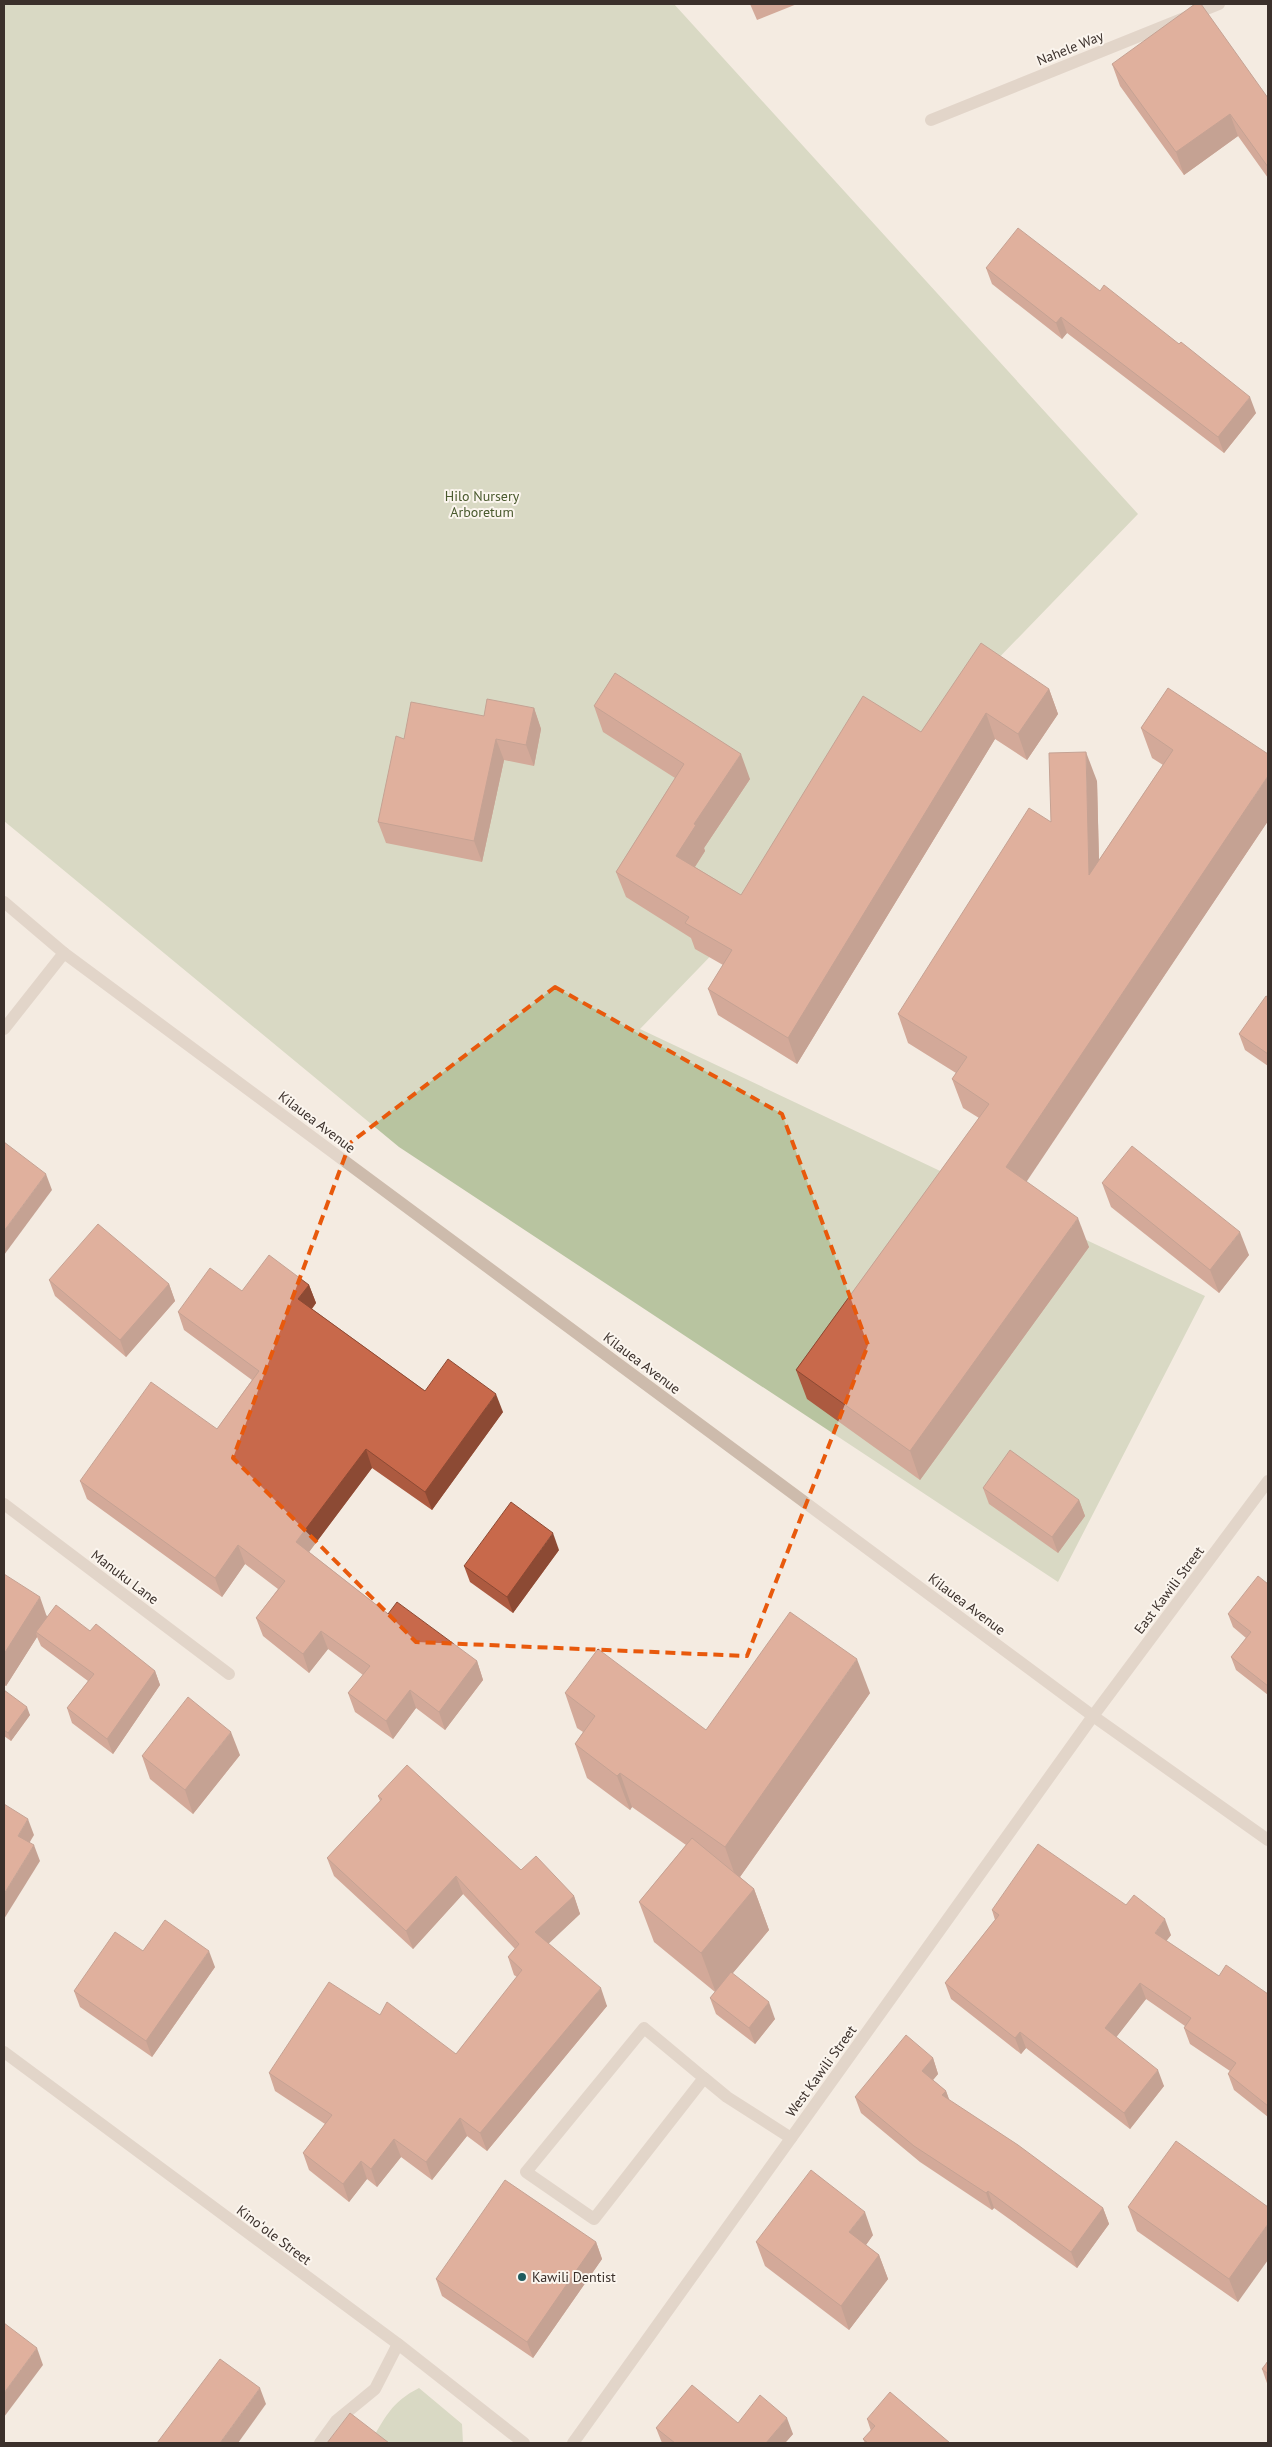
<svg xmlns="http://www.w3.org/2000/svg" width="1272" height="2447" font-family="'PT Sans',sans-serif">
  <rect width="100%" height="100%" fill="#f4ebe1"/>
  <g fill="#b8c4a0">
    <polygon points="4,4 674,4 1138,514 640,1029 1205,1296 1058,1582 399,1147 4,821"/>
    <path d="M419,2388l43,36 1,19h-93c15,-25 21,-41 49,-55z"/>
  </g>
  <g fill="none" stroke-linecap="round" stroke-linejoin="round">
    <g stroke="#cdbbac" stroke-width="12">
      <polygon points="644,2028 704,2078 594,2219 526,2172"/>
      <polyline points="704,2078 727,2097 791,2138"/>
      <polyline points="320,2443 336,2421 375,2389 398,2344"/>
    </g>
    <g stroke="#cdbbac" stroke-width="12">
      <polyline points="931,120 1219,4"/>
      <polyline points="4,1029 64,953"/>
      <polyline points="4,1504 229,1674"/>
    </g>
    <g stroke="#cdbbac" stroke-width="12">
      <polyline points="4,902 64,953 1093,1716 1268,1840"/>
      <polyline points="4,2052 398,2344 524,2443"/>
      <polyline points="573,2443 1093,1716 1268,1481"/>
    </g>
  </g>
  <g fill="#ac5a40">
    <polygon points="750,4 797,4 757,20"/>
    <polygon points="1112,64 1268,98 1268,178 1238,136 1184,175 1120,86"/>
    <polygon points="986,268 1100,291 1256,413 1224,453 1067,333 1062,339 992,284"/>
    <polygon points="1168,688 1268,821 1026,1181 1089,1247 920,1480 807,1399 796,1370 979,1118 963,1108 952,1079 956,1073 908,1043 898,1014 1051,822 1097,781 1099,860 1163,765 1152,758 1141,728"/>
    <polygon points="1049,689 1058,714 1027,760 995,739 797,1064 718,1015 708,989 723,965 695,949 691,938 626,897 616,872 675,778 603,732 594,706 750,779 704,848 705,851 695,867 741,895 921,732"/>
    <polygon points="534,708 541,729 534,766 504,760 482,862 386,843 378,822 404,739 484,716"/>
    <polygon points="1268,997 1268,1066 1245,1050 1239,1034"/>
    <polygon points="1102,1183 1249,1255 1219,1293 1111,1207"/>
    <polygon points="49,1280 169,1284 175,1301 126,1357 55,1296"/>
    <polygon points="309,1285 316,1303 312,1309 425,1391 503,1412 432,1510 372,1468 309,1552 388,1614 477,1661 483,1680 445,1730 416,1708 393,1739 355,1712 348,1693 363,1675 328,1649 309,1673 263,1636 256,1618 278,1589 245,1564 222,1597 87,1499 80,1481 217,1429 252,1380 184,1330 178,1312 242,1291"/>
    <polygon points="983,1488 1079,1500 1085,1516 1058,1553 989,1504"/>
    <polygon points="559,1550 513,1613 470,1582 464,1566"/>
    <polygon points="4,1574 47,1616 90,1631 155,1671 160,1685 113,1754 72,1723 67,1708 88,1681 41,1646 37,1637 6,1686 4,1685"/>
    <polygon points="1268,1584 1268,1695 1236,1670 1231,1657 1246,1638 1233,1627 1228,1614"/>
    <polygon points="4,1690 30,1715 11,1741 4,1736"/>
    <polygon points="565,1693 706,1730 870,1693 740,1877 754,1889 769,1930 732,1974 775,2019 755,2044 716,2014 710,1998 715,1992 654,1942 639,1902 686,1845 632,1807 630,1810 587,1778 575,1744 583,1732 577,1728"/>
    <polygon points="240,1755 193,1814 150,1779 142,1756"/>
    <polygon points="378,1796 521,1870 574,1896 580,1914 548,1943 607,2006 487,2151 467,2136 432,2180 401,2157 377,2187 367,2179 349,2202 309,2170 303,2153 325,2124 275,2091 269,2073 380,2015 456,2054 517,1977 514,1975 508,1957 515,1949 463,1894 413,1949 334,1876 327,1858 380,1801"/>
    <polygon points="992,1910 1171,1935 1166,1941 1219,1976 1268,1994 1268,2117 1234,2090 1228,2074 1230,2071 1190,2044 1184,2028 1185,2026 1146,1999 1116,2037 1164,2086 1130,2129 1026,2048 1021,2054 951,1999 945,1983 995,1920"/>
    <polygon points="143,1951 215,1967 152,2057 80,2007 74,1991"/>
    <polygon points="933,2058 938,2074 933,2080 946,2091 949,2100 1103,2208 1109,2224 1077,2268 994,2208 992,2210 920,2162 861,2113 855,2097"/>
    <polygon points="1128,2207 1268,2207 1238,2302 1137,2231"/>
    <polygon points="873,2235 866,2245 879,2255 888,2279 849,2330 765,2266 756,2242"/>
    <polygon points="596,2242 602,2259 533,2358 442,2296 436,2279"/>
    <polygon points="1268,2361 1268,2386 1262,2369"/>
    <polygon points="867,2419 950,2443 865,2443 863,2439 871,2431"/>
    <polygon points="738,2423 793,2434 785,2443 662,2443 656,2428"/>
  </g>
  <g fill="#8c4a34">
    <polygon points="1230,114 1238,136 1184,175 1176,152"/>
    <polygon points="1061,317 1067,333 1062,339 1056,323"/>
    <polygon points="1250,397 1256,413 1224,453 1218,437"/>
    <polygon points="1049,689 1058,714 1027,760 1018,734"/>
    <polygon points="534,708 541,729 534,766 526,745"/>
    <polygon points="986,713 995,739 797,1064 788,1038"/>
    <polygon points="496,739 504,760 482,862 474,841"/>
    <polygon points="1086,752 1097,781 1100,904 1089,875"/>
    <polygon points="741,754 750,779 704,848 705,851 685,882 676,856 694,824"/>
    <polygon points="1268,776 1268,821 1017,1196 1006,1167"/>
    <polygon points="46,1174 52,1190 4,1255 4,1231"/>
    <polygon points="1078,1218 1089,1247 920,1480 910,1451"/>
    <polygon points="1240,1232 1249,1255 1219,1293 1210,1270"/>
    <polygon points="169,1284 175,1301 126,1357 120,1340"/>
    <polygon points="309,1285 316,1303 305,1317 298,1299"/>
    <polygon points="496,1394 503,1412 432,1510 425,1492"/>
    <polygon points="366,1449 372,1468 303,1560 296,1542"/>
    <polygon points="1079,1500 1085,1516 1058,1553 1052,1537"/>
    <polygon points="553,1533 559,1550 513,1613 507,1597"/>
    <polygon points="238,1545 245,1564 222,1597 215,1578"/>
    <polygon points="40,1597 48,1620 36,1632 37,1637 6,1686 4,1681 4,1654"/>
    <polygon points="321,1631 328,1649 309,1673 303,1654"/>
    <polygon points="857,1659 870,1693 737,1881 725,1847"/>
    <polygon points="477,1661 483,1680 445,1730 439,1712"/>
    <polygon points="155,1671 160,1685 113,1754 107,1739"/>
    <polygon points="410,1690 416,1708 393,1739 386,1721"/>
    <polygon points="27,1707 30,1715 11,1741 8,1733"/>
    <polygon points="231,1732 240,1755 193,1814 185,1790"/>
    <polygon points="620,1773 632,1807 630,1810 617,1776"/>
    <polygon points="28,1819 34,1835 24,1852 18,1836"/>
    <polygon points="34,1845 40,1861 4,1919 4,1894"/>
    <polygon points="456,1876 463,1894 413,1949 406,1931"/>
    <polygon points="754,1889 769,1930 716,1993 701,1953"/>
    <polygon points="574,1896 580,1914 542,1950 535,1932"/>
    <polygon points="1165,1919 1171,1935 1160,1949 1155,1933"/>
    <polygon points="209,1951 215,1967 152,2057 146,2041"/>
    <polygon points="1140,1983 1146,1999 1111,2044 1105,2028"/>
    <polygon points="601,1988 607,2006 487,2151 480,2133"/>
    <polygon points="769,2002 775,2019 755,2044 749,2028"/>
    <polygon points="1020,2032 1026,2048 1021,2054 1015,2038"/>
    <polygon points="933,2058 938,2074 927,2087 922,2071"/>
    <polygon points="1158,2070 1164,2086 1130,2129 1124,2113"/>
    <polygon points="946,2091 952,2107 942,2095"/>
    <polygon points="460,2118 467,2136 432,2180 426,2162"/>
    <polygon points="394,2139 401,2157 377,2187 371,2169"/>
    <polygon points="361,2161 367,2179 349,2202 343,2184"/>
    <polygon points="988,2191 994,2208 992,2210 986,2193"/>
    <polygon points="1103,2208 1109,2224 1077,2268 1071,2252"/>
    <polygon points="865,2212 873,2235 858,2256 849,2232"/>
    <polygon points="1268,2224 1268,2260 1238,2302 1229,2279"/>
    <polygon points="596,2242 602,2259 533,2358 527,2342"/>
    <polygon points="879,2255 888,2279 849,2330 841,2306"/>
    <polygon points="37,2348 43,2365 4,2417 4,2393"/>
    <polygon points="260,2388 266,2404 238,2443 220,2443"/>
    <polygon points="787,2418 793,2434 785,2443 766,2443"/>
  </g>
  <g fill="#c8694b" stroke="#8c4a34">
    <polygon points="1195,4 1201,4 1268,98 1268,167 1230,114 1176,152 1112,64"/>
    <polygon points="1018,228 1100,291 1104,285 1179,344 1181,342 1250,397 1218,437 1061,317 1056,323 986,268"/>
    <polygon points="981,643 1049,689 1018,734 986,713 788,1038 708,989 732,950 685,923 689,917 616,872 684,764 594,706 615,673 741,754 694,824 696,825 676,856 741,895 863,696 921,732"/>
    <polygon points="1168,688 1268,754 1268,776 1006,1167 1078,1218 910,1451 796,1370 989,1104 952,1079 967,1057 898,1014 1029,808 1051,822 1049,753 1086,752 1089,875 1173,750 1141,728"/>
    <polygon points="487,699 534,708 526,745 496,739 474,841 378,822 396,736 404,739 411,702 484,716"/>
    <polygon points="1266,996 1268,997 1268,1054 1239,1034"/>
    <polygon points="4,1142 46,1174 4,1231"/>
    <polygon points="1132,1146 1240,1232 1210,1270 1102,1183"/>
    <polygon points="98,1224 169,1284 120,1340 49,1280"/>
    <polygon points="269,1255 309,1285 298,1299 425,1391 448,1359 496,1394 425,1492 366,1449 296,1542 388,1614 397,1602 477,1661 439,1712 410,1690 386,1721 348,1693 370,1666 321,1631 303,1654 256,1618 285,1581 238,1545 215,1578 80,1481 151,1382 217,1429 259,1371 178,1312 210,1268 242,1291"/>
    <polygon points="1010,1450 1079,1500 1052,1537 983,1488"/>
    <polygon points="511,1502 553,1533 507,1597 464,1566"/>
    <polygon points="4,1574 40,1597 4,1654"/>
    <polygon points="1258,1576 1268,1584 1268,1686 1231,1657 1251,1632 1228,1614"/>
    <polygon points="56,1605 90,1631 96,1624 155,1671 107,1739 67,1708 94,1674 36,1632"/>
    <polygon points="790,1612 857,1659 725,1847 620,1773 617,1776 575,1744 595,1716 565,1693 598,1649 706,1730"/>
    <polygon points="4,1690 27,1707 8,1733 4,1730"/>
    <polygon points="188,1697 231,1732 185,1790 142,1756"/>
    <polygon points="407,1765 521,1870 536,1856 574,1896 535,1932 601,1988 480,2133 460,2118 426,2162 394,2139 371,2169 361,2161 343,2184 303,2153 332,2115 269,2073 329,1982 380,2015 387,2002 456,2054 522,1970 508,1957 519,1944 456,1876 406,1931 327,1858 382,1799 378,1796"/>
    <polygon points="4,1804 28,1819 18,1836 34,1845 4,1894"/>
    <polygon points="692,1838 754,1889 701,1953 639,1902"/>
    <polygon points="1038,1844 1126,1905 1134,1895 1165,1919 1155,1933 1219,1976 1226,1965 1268,1994 1268,2106 1228,2074 1236,2063 1184,2028 1191,2018 1140,1983 1105,2028 1158,2070 1124,2113 1020,2032 1015,2038 945,1983 999,1915 992,1910"/>
    <polygon points="165,1920 209,1951 146,2041 74,1991 115,1932 143,1951"/>
    <polygon points="731,1972 769,2002 749,2028 710,1998"/>
    <polygon points="906,2035 933,2058 922,2071 946,2091 942,2095 1018,2145 1103,2208 1071,2252 988,2191 986,2193 914,2146 855,2097"/>
    <polygon points="1176,2141 1268,2207 1268,2224 1229,2279 1128,2207"/>
    <polygon points="811,2170 865,2212 849,2232 879,2255 841,2306 756,2242"/>
    <polygon points="505,2180 596,2242 527,2342 436,2279"/>
    <polygon points="4,2323 37,2348 4,2393"/>
    <polygon points="220,2359 260,2388 220,2443 157,2443"/>
    <polygon points="1268,2361 1268,2374 1262,2369"/>
    <polygon points="692,2385 738,2423 760,2395 787,2418 766,2443 675,2443 656,2428"/>
    <polygon points="890,2392 950,2443 868,2443 863,2439 875,2426 867,2419"/>
    <polygon points="350,2413 389,2443 327,2443"/>
  </g>
  <path d="M0 0H1272V2447H0ZM555,987l227,127 86,231 -121,311 -331,-14 -183,-184 117,-315z" fill="#f4ebe1" fill-opacity=".55" fill-rule="evenodd"/>
  <path fill="none" stroke="#e8590c" stroke-width="4" stroke-dasharray="10 6" stroke-linejoin="round" d="M555,987l227,127 86,231 -121,311 -331,-14 -183,-184 117,-315z"/>
  <circle fill="#1f5a5e" stroke="#fbf5ee" stroke-width="2" cx="522" cy="2277" r="5"/>
  <g text-anchor="middle" stroke-width="4" stroke-linejoin="round" paint-order="stroke">
    <g font-size="14" fill="#3b302b" stroke="#fbf5ee">
      <text transform="translate(1070 48) rotate(-22)" y="5">Nahele Way</text>
      <text transform="translate(317 1122) rotate(37)" y="5">Kilauea Avenue</text>
      <text transform="translate(642 1363) rotate(37)" y="5">Kilauea Avenue</text>
      <text transform="translate(125 1577) rotate(37)" y="5">Manuku Lane</text>
      <text transform="translate(1169 1590) rotate(-53)" y="5">East Kawili Street</text>
      <text transform="translate(967 1604) rotate(37)" y="5">Kilauea Avenue</text>
      <text transform="translate(821 2071) rotate(-54)" y="5">West Kawili Street</text>
      <text transform="translate(274 2235) rotate(37)" y="5">Kinoʻole Street</text>
    </g>
    <g font-size="14" fill="#4a5a2e" stroke="#fbf5ee">
      <text x="482" y="501">Hilo Nursery<tspan x="482" dy="16">Arboretum</tspan></text>
    </g>
    <g font-size="14" fill="#3b302b" stroke="#fbf5ee" text-anchor="start">
      <text x="532" y="2282">Kawili Dentist</text>
    </g>
  </g>
  <rect width="1272" height="2447" fill="none" stroke="#3b302b" stroke-width="10"/>
</svg>
